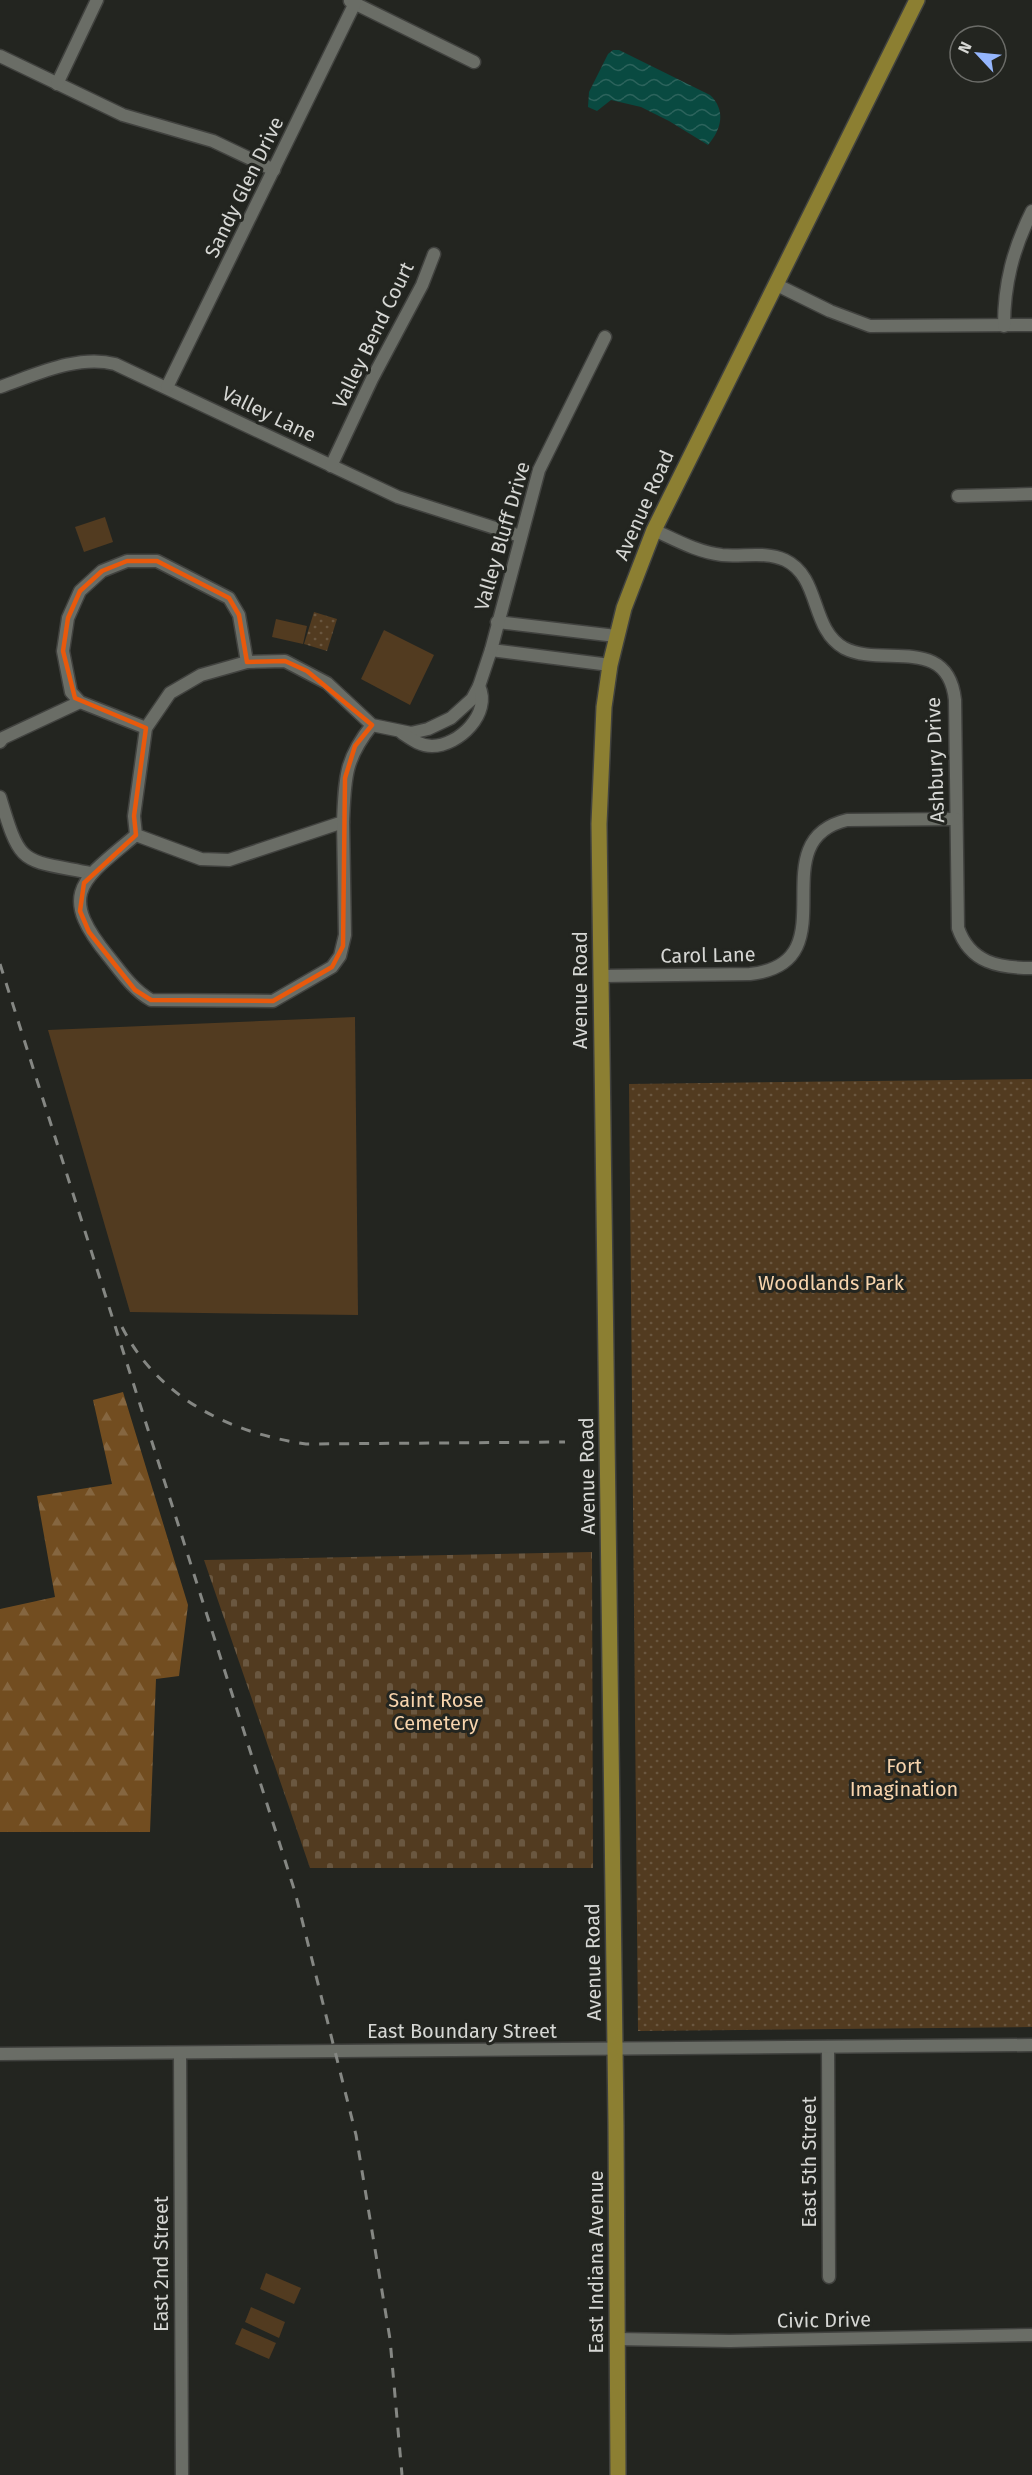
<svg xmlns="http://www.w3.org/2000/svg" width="1032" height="2475" font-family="'Fira Sans',sans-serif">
  <defs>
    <pattern id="forest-firs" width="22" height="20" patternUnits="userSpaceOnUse" patternTransform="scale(1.5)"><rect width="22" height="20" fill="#724d20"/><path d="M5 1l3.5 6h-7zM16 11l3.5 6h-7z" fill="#856640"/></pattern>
    <pattern id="cemetery-stones" width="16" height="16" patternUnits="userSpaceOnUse" patternTransform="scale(1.5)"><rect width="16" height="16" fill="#523b20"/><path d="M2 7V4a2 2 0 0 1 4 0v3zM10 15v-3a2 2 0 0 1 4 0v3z" fill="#6a5740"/></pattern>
    <pattern id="park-dots" width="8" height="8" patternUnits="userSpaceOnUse" patternTransform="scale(1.5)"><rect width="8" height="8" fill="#523b20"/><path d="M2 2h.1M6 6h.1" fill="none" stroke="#6a5740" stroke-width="1.8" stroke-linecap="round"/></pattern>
    <pattern id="water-waves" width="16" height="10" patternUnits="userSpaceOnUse" patternTransform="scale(1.5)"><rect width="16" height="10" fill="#094a41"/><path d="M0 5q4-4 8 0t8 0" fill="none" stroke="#2c635c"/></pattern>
  </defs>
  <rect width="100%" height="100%" fill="#232520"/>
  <g fill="#523b20">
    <polygon points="105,517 113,542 84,552 75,527"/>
    <polygon points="276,619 307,626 303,644 272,637"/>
    <polygon points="384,630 434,655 410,705 361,679"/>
    <polygon points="355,1017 358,1315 130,1312 48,1030"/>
    <polygon points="266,2273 301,2288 294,2304 260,2289"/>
    <polygon points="251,2307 285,2322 279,2338 245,2322"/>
    <polygon points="242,2328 276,2343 269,2359 235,2344"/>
  </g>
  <polygon fill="url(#forest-firs)" points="123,1392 188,1605 179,1676 156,1679 150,1832 0,1832 0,1609 55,1597 37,1496 112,1484 93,1400"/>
  <polygon fill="url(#cemetery-stones)" points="592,1552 593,1868 310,1868 204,1560"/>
  <g fill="url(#park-dots)">
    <polygon points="314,612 337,619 327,651 304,644"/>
    <polygon points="1032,1079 1032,2027 638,2031 629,1084"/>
  </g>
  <path fill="url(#water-waves)" d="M613,50h6l91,45c16,15 12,34 -2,50l-39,-24 -28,-14 -30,-7 -14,11 -9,-4 1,-15 19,-38z"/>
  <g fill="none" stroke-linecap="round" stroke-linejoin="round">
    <defs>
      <g id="minor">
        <polyline points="350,1 474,62"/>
        <polyline points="0,56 123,115 213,141 274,170"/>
        <polyline points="57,84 97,0"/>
        <polyline points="775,284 830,311 870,326 1032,325"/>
        <path d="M1004,326c0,-42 9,-77 28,-115"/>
        <path d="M0,387c35,-12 78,-33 115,-23l283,133 122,39"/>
        <polyline points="167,387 355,3"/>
        <polyline points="331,466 372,379 422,285 434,254"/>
        <polyline points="958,496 1032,494"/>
        <path d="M654,530c22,10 43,22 68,25 21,2 43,-4 63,5 36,17 25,69 59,88 38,20 104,-14 111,52l3,228c12,35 41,40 74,40"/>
        <polyline points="497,622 616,636"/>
        <polyline points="491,650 610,665"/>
        <path d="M372,725l-45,-42 -42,-22 -38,1 -46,13 -31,18 -24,35 -12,88 2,19 65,24 28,1 114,-38c2,-43 1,-62 29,-97l39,8 17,-4 23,-11 21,-19 7,-13 12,-36 48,-180 66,-133"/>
        <polyline points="146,728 80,702 71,692 63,651 68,618 80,591 102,571 127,561 157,561 229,598 239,615 247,662"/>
        <path d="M402,733c9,6 18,13 30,13 27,0 60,-33 47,-60"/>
        <polyline points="0,742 3,738 80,702"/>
        <path d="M0,797c21,70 20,62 90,76"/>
        <path d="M136,835c-54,45 -80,58 -27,122 12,15 24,33 42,43l122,1 59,-34 8,-11 5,-21 -2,-113"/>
        <path d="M602,976l148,-2c103,-11 7,-133 97,-154l109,-1"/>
        <polyline points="828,2047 829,2277"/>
        <polyline points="180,2053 182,2475"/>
        <polyline points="0,2054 1032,2045"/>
        <polyline points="617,2339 730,2341 1032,2335"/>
      </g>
      <polyline id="major" points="618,2475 616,2125 599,824 604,707 610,665 624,608 654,530 917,0"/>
    </defs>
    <use href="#minor" stroke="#41423f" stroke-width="15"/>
    <use href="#major" stroke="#41423f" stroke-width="18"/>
    <use href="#minor" stroke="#6a6d66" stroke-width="12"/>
    <use href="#major" stroke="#8c7f32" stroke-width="15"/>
    <g stroke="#858783" stroke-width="3" stroke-dasharray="10 10" stroke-linecap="butt">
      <polyline points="0,964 295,1892 356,2135 390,2339 402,2475"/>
      <path d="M122,1327c36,71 108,106 184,117l259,-2"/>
    </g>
  </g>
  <path fill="none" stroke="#e8590c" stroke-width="4.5" stroke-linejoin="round" d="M127,561h30l72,37 10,17 8,47 38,-1 22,10 65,54 -17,21 -10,32 -2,168 -11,21 -59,34 -122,-1 -16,-10 -46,-58 -9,-21 4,-28 52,-48 -2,-19 12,-88 -71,-30 -12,-47 5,-33 12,-27 22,-20z"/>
  <g text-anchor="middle" stroke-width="6" stroke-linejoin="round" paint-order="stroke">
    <g font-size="20" fill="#d6d7d4" stroke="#232520">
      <text transform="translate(244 187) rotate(-64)" y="7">Sandy Glen Drive</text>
      <text transform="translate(373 335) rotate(-64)" y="7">Valley Bend Court</text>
      <text transform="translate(269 414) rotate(26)" y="7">Valley Lane</text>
      <text transform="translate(644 505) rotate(-66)" y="7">Avenue Road</text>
      <text transform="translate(502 536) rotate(-74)" y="7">Valley Bluff Drive</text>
      <text transform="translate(935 760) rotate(-92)" y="7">Ashbury Drive</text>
      <text transform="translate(708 955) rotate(-1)" y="7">Carol Lane</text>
      <text transform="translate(580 990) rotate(-90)" y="7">Avenue Road</text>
      <text transform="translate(587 1476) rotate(-91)" y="7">Avenue Road</text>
      <text transform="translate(593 1962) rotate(-91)" y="7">Avenue Road</text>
      <text x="462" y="2038">East Boundary Street</text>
      <text transform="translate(809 2162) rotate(-90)" y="7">East 5th Street</text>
      <text transform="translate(596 2262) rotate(-90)" y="7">East Indiana Avenue</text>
      <text transform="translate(161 2264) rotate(-90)" y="7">East 2nd Street</text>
      <text transform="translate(824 2320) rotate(-1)" y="7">Civic Drive</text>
    </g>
    <g font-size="20" fill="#f7d4ad" stroke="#232520">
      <text x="831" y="1290">Woodlands Park</text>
      <text x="436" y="1707">Saint Rose<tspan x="436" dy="23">Cemetery</tspan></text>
      <text x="904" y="1773">Fort<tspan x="904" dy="23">Imagination</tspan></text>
    </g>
  </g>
  <g transform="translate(978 54) rotate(296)"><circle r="28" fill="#232520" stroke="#6b6c68" stroke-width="1.5"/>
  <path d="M0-4.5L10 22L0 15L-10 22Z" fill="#95b6fd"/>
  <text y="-9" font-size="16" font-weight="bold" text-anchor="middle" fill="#d6d7d4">N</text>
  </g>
</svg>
